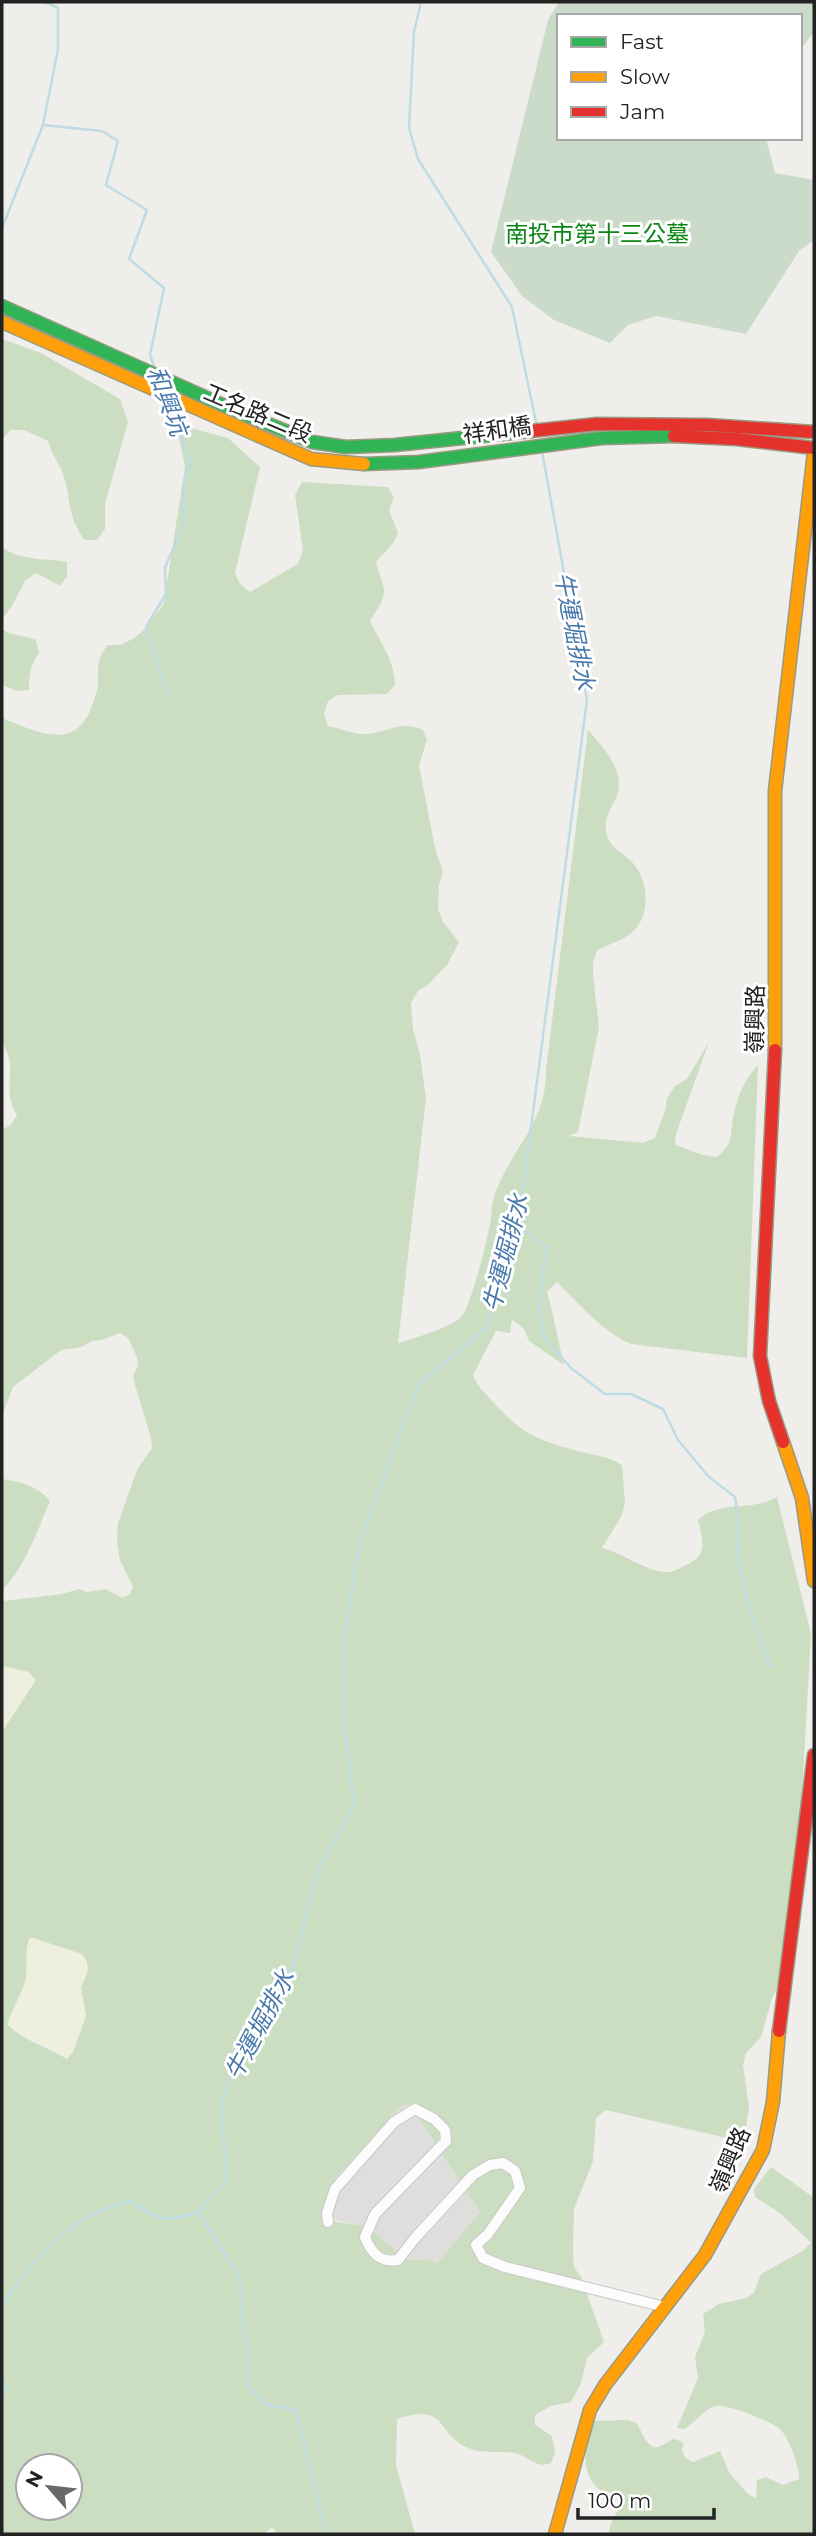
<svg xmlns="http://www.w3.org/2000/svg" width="816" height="2536" font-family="Montserrat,'Noto Sans TC',sans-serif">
  <rect width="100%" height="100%" fill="#f0eeeb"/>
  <polygon fill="#dfdedc" points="409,2104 480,2212 437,2263 428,2259 405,2260 367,2226 329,2219 335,2180 401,2106"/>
  <g fill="#efefdf">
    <polygon points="2,1666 29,1671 36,1680 2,1732"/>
    <polygon points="29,1937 82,1954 87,1962 88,1971 81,1988 86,2016 73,2052 67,2059 50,2048 14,2031 7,2024 24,1982 27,1959 25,1948"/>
  </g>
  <g fill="#cbdec1" fill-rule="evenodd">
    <path d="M2,339l39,14 79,46 8,23 -23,82v25l-8,11h-12c-21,-27 -12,-46 -25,-73 -5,-9 -9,-16 -12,-26l-24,-11h-14l-8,10z"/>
    <path d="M176,424l52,14 32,29 -25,106 5,11 10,8 48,-28 5,-14 -8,-55 7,-13 86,5 6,11 -5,12 9,23c-4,13 -14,18 -22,29 2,10 7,19 8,28 1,11 -9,22 -14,31 10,21 25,40 25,64l-8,9 -49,1 -10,6 -4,13 4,12c13,2 26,9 39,8 23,-2 32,-14 56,-4l4,10 -8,25 16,83 8,24 -4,13 -1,24 5,13 16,20 -12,23 -19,20 -10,6 -7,12 2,26 7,26 6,43 -28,245c14,-4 55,-16 64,-27 9,-11 25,-75 28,-92 2,-9 1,-18 4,-27 15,-47 53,-73 52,-127l42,-340c17,20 40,43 27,70 -6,11 -12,22 -8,35 3,13 16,18 25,27 17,18 20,56 -2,72 -10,7 -22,11 -33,16l-4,13v12l6,52 -21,105 -9,4 74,7 12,-5 10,-27 2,-13 8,-12 12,-7 22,-37 -33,92 -1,11 28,10 14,2c19,-16 12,-22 17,-44 4,-18 11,-35 24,-48l-11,293 -116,-14c-28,-12 -52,-40 -74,-62l-10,10c7,24 11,48 17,73l-35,-24 -5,-12 -12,-10 -2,14 -14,-2 -23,44c5,13 14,20 23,30 28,31 45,36 85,47 16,4 27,4 41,13l3,38 -3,12 -20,33c20,4 47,26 67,24 7,-1 15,-6 21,-9 18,-8 12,-26 8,-43 22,-21 54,-8 79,-23l34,137 -15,265 -11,61 -6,12 -1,15 -6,11 -11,39 -15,16 -3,12 6,42 -5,35 -138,-32 -10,8 -3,43 -19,48 -1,44 1,14 7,10 23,65 -17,16 -6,25 -10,19 -20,4 -16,9v10l17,11 3,17 -4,10c-13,5 -18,-2 -30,-8 -15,-6 -34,0 -50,-6 -37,-13 -20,-47 -74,-30l-1,46 19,69h-137l-6,-7 -8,7h-262v-802l34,-52 -7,-8 -27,-6v-67l2,2 58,-7 17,-5 8,3 19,-3 16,9 7,-3 4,-8 -13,-27 -3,-17 1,-20 19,-53 15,-22 -1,-10 -16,-53 -2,-10 5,-9 -1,-9 -9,-19 -8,-5 -18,7 -10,1 -10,6 -21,3 -48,37 -11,29v-287l8,-3 7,-11c-17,-27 3,-47 -15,-72v-325c31,12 70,34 88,-7 3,-8 7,-18 8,-26 0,-17 -2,-26 10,-40h13l13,-7 12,-10 18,-25 21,-137zM30,1937l52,17 5,8 1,9 -7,17 5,28 -13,36 -6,7c-19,-12 -44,-18 -60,-35 5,-14 13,-28 18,-42 4,-16 -2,-29 5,-45zM409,2104l71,108 -43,51 -9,-4 -22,1 -39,-34 -29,-4 -9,-3 12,-35 -6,-5 66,-73zM28,2466h42v42h-42z"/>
    <path d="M2,547c18,14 44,11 65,15v14l-7,10 -24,-13 -11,8 -13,25 -10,13z"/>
    <path d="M2,629c9,7 22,6 34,11l3,13c-9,13 -10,22 -10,37l-12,1 -15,-6z"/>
    <path d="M2,1479c20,3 34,6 48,22 -13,30 -24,65 -48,89z"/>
    <path d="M771,2167l43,31v336h-205c0,-15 12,-24 16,-38 -8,-4 -19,-2 -26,-7 -20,-15 -14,-49 -7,-68l37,-1 8,4c5,7 10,26 22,23 5,-2 10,-7 16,-8l9,4 -2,7 3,8 8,4 27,-11 10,23 18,20 8,4 1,-18 9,-3 17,8 16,-6c1,-11 -10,-41 -19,-50 -8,-7 -54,-26 -65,-23 -12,4 -20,16 -30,23l-8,-1 21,-50 -3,-21 10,-25 -2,-18 16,-10 27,-6 8,-5 7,-19 43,-24 7,-7 -31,-30 -25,-16 -1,-8z"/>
  </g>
  <polygon fill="#cadbca" points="559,2 814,2 814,32 800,50 800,16 559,16 559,138 766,138 775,173 814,180 814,240 799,251 746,334 656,316 628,325 610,343 554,320 522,296 491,252 548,20"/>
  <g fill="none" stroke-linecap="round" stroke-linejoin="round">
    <g stroke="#bfdbe3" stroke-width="2.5">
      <polyline points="421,2 414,32 409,128 418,159 512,307 537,427"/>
      <polyline points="43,125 102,131 118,141 106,185 147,210 129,259 164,288 150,355 156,371"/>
      <polyline points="2,228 43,125 58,49 58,8 45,2"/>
      <polyline points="167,400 190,461 183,491 185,523 165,567 166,594 146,627 167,692"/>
      <path d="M517,1225l29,22 -7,62 4,27 28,32 34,26h26l32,15 15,31 31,37 26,20c4,22 0,44 4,65 6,36 19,71 31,104"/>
      <path d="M2,2308c17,-32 51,-70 82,-89 14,-9 31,-13 46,-18 33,20 31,22 68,11"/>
      <polyline points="2,2362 5,2391 2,2401"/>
      <polyline points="326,2534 296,2410 265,2404 247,2385 249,2355 241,2313 240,2277 198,2212 227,2180 221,2104 236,2060 292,1970 318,1870 354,1805 344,1721 345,1634 359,1545 418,1385 486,1328 519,1219 587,700 542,451"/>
    </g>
    <defs>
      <path id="street" d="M328,2222l-1,-9 8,-24 59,-67 21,-13 19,10 11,11 1,11 -71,73 -10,23c6,16 15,26 33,23l17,-22 58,-63 17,-10 13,-2 12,8 5,17 -32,46 -12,11 7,13 22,9 160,40"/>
      <g id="fast">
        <polyline points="2,306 234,410 312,442 346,447 395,445 531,431"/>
        <polyline points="364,464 419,462 602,438 674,436"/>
      </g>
      <g id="slow">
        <polyline points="2,322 311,459 364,464"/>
        <polyline points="775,1050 775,791 814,452"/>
        <polyline points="783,1442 802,1498 814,1581"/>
        <polyline points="555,2534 590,2410 605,2385 705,2255 763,2150 773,2102 779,2031"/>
      </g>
      <g id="jam">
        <polyline points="531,431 597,424 708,425 814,432"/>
        <polyline points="674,436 736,439 814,448"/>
        <polyline points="775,1050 760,1356 769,1401 783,1442"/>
        <polyline points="779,2031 814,1755"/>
      </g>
    </defs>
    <use href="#street" stroke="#c9c8c7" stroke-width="12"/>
    <use href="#fast" stroke="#999a82" stroke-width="15"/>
    <use href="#slow" stroke="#999a82" stroke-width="15"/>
    <use href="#jam" stroke="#999a82" stroke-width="15"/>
    <use href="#street" stroke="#fdfcfc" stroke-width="10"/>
    <use href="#fast" stroke="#30b455" stroke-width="12"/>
    <use href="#slow" stroke="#ff9f0a" stroke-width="12"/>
    <use href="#jam" stroke="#e5322d" stroke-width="12"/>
  </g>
  <g text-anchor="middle" stroke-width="6" stroke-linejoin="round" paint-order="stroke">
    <g font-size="23" fill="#0c8416" stroke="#fff">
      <text x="597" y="242">南投市第十三公墓</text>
    </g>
    <g font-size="23" fill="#222" stroke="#fff">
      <text transform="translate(258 413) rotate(23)" y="8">工名路二段</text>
      <text transform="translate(497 430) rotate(-8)" y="8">祥和橋</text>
      <text transform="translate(755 1019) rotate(-89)" y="8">嶺興路</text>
      <text transform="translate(730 2160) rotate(-67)" y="8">嶺興路</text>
    </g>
    <g font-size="24" font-style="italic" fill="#4a7aab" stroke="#fff">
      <text transform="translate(167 401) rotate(69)" y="8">和興坑</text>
      <text transform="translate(574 631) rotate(79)" y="8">牛運堀排水</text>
      <text transform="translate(506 1253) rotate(-76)" y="8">牛運堀排水</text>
      <text transform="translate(260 2025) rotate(-62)" y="8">牛運堀排水</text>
    </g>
  </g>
  <rect width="816" height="2536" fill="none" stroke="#222222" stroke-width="7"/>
  <rect x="557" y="14" width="245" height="126" fill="#ffffff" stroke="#a7a7a7" stroke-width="2"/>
  <rect x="571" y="37" width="35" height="10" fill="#30b455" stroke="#a7a7a7" stroke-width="2"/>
  <text x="620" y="49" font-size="21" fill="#222222">Fast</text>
  <rect x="571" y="72" width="35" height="10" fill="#ff9f0a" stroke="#a7a7a7" stroke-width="2"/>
  <text x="620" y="84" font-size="21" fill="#222222">Slow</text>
  <rect x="571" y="107" width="35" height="10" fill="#e5322d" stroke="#a7a7a7" stroke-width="2"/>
  <text x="620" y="119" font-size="21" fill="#222222">Jam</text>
  <g transform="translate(49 2487) rotate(298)"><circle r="33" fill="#ffffff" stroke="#a7a7a7" stroke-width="2"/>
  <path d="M0-5L12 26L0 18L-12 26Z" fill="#6a6968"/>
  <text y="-10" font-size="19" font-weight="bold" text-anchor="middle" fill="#222222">N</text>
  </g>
  <path d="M578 2508v10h136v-10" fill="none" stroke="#222222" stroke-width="3.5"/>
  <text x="588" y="2508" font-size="21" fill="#222222" stroke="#ffffff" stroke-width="5" paint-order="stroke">100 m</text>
</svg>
